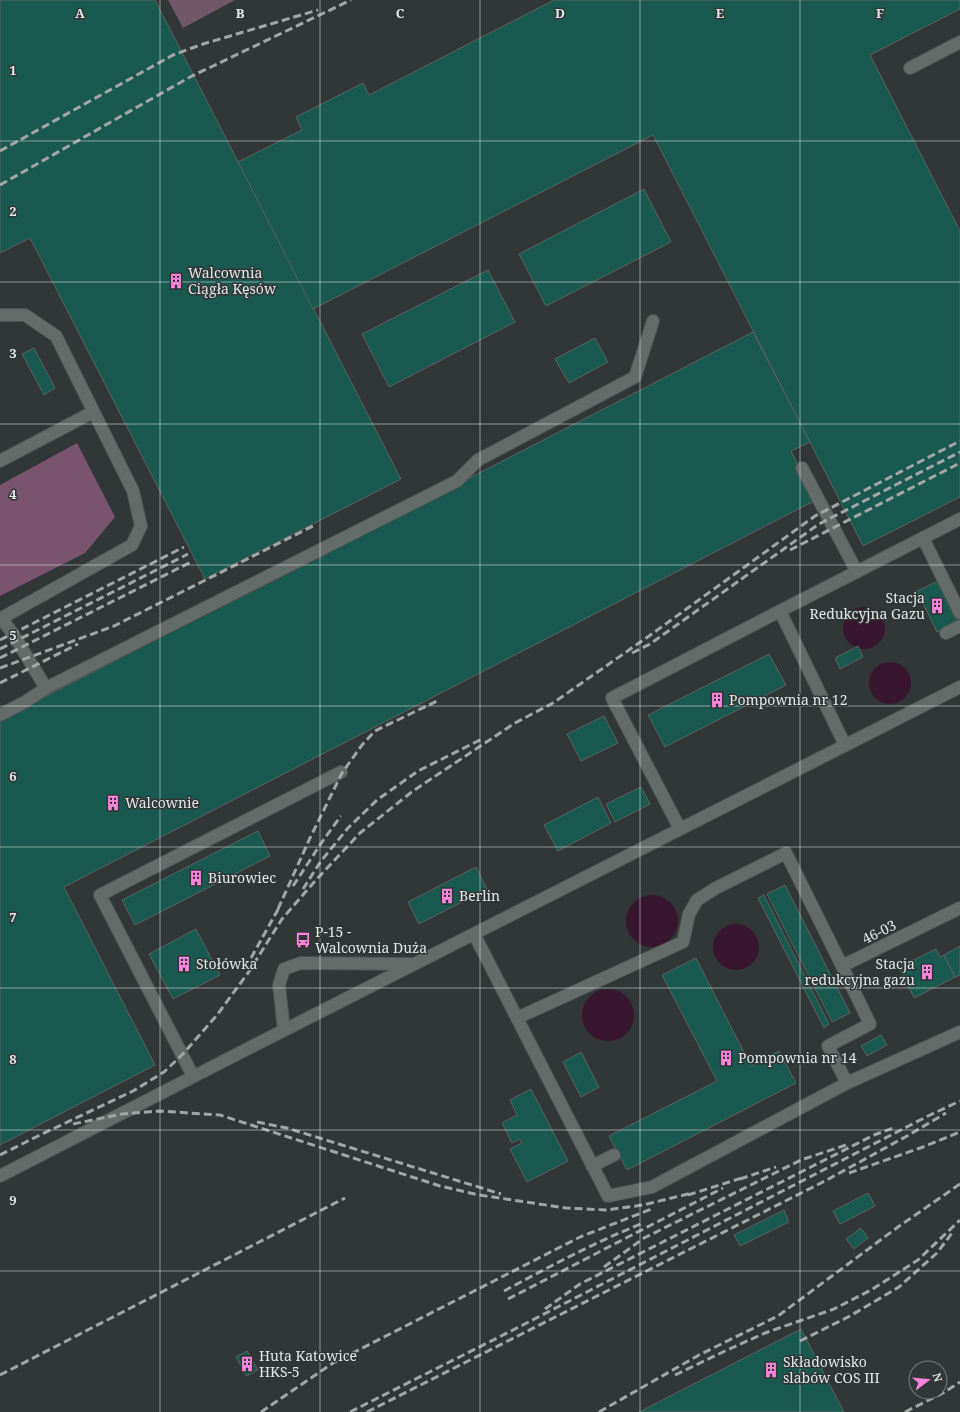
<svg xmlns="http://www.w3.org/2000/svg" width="960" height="1412" font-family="'Noto Serif',serif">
  <rect width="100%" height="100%" fill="#303736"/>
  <polygon fill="#705868" points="168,0 235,0 183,28"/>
  <polygon fill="#7a536e" points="77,443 115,517 85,553 0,596 0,485"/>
  <g fill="#38162f">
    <circle cx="864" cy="628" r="21"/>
    <circle cx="890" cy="683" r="21"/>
    <circle cx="652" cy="921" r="26"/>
    <circle cx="736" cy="947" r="23"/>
    <circle cx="608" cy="1015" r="26"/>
  </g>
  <g fill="#19594f" stroke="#5c6462">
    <polygon points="0,0 155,0 401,479 205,579 30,238 0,253"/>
    <polygon points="554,0 960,0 960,9 870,55 960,231 960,497 863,546 653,135 313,309 238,162 302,130 296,117 363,83 369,95"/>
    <polygon points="644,189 671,242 546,306 519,254"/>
    <polygon points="488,270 515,322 389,387 362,334"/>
    <polygon points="753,332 810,442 791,451 816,500 64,887 155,1065 0,1145 0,720"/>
    <polygon points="595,338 608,362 569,383 555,359"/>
    <polygon points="34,348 55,388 44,395 22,354"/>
    <polygon points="938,581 958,622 937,632 917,591"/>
    <polygon points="858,646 863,657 840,669 835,658"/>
    <polygon points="769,654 786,685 665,747 648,715"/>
    <polygon points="604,716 618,743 581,761 567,734"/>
    <polygon points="641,787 650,804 615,822 606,804"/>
    <polygon points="598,797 611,823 558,851 544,825"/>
    <polygon points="258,831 270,856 135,925 122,900"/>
    <polygon points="476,867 487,889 419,924 408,902"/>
    <polygon points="785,885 850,1013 832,1022 767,894"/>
    <polygon points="764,895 829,1024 824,1028 758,898"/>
    <polygon points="196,929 220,975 173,999 149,954"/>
    <polygon points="960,946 960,975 955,977 944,955"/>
    <polygon points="936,949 940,957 944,955 955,977 914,998 899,967"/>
    <polygon points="696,958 751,1066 779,1051 796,1083 627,1170 609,1136 717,1081 662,975"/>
    <polygon points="881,1035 887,1045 867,1056 861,1046"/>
    <polygon points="581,1052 599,1087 581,1097 563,1062"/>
    <polygon points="531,1089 568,1161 527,1182 510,1149 522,1143 520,1139 512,1143 502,1123 517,1115 510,1100"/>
    <polygon points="868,1193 875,1206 840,1224 833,1211"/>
    <polygon points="784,1210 789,1222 740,1246 734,1235"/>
    <polygon points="861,1228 868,1238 854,1249 846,1239"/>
    <polygon points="801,1329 844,1412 639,1412"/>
    <polygon points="247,1351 258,1370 247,1376 236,1357"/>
  </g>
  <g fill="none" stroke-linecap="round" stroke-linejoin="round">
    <defs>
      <g id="minor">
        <polyline points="910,68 960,42"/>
        <polyline points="0,315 25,315 56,336 133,491 141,526 132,545 0,619"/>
        <polyline points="0,461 93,412"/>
        <polyline points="802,468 857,572"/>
        <polyline points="923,538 960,613"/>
        <polyline points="1,618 13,634 46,688"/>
        <polyline points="946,633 960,626"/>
        <polyline points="0,715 25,702 46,688 457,481 478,460 635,377 653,321"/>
        <polyline points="845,745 780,611 960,519"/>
        <polyline points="680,829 612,698 780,611"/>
        <polyline points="960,908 842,966 870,1024 828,1046 847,1083 960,1032"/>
        <polyline points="474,934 608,1196 652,1187 847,1083"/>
        <polyline points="517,1018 683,942 689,914 697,900 716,888 786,853 842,966"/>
        <polyline points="284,1030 279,985 284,969 301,963 411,964"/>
        <polyline points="193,1076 100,895 341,772"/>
        <polyline points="592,1166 614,1155"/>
        <polyline points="0,1176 253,1046 960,687"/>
      </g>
    </defs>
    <use href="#minor" stroke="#4d5352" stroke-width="14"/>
    <use href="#minor" stroke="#646c6a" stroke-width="12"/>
    <g stroke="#a2a7a6" stroke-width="3" stroke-dasharray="8 4" stroke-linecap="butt">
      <polyline points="0,151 173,55 203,44 318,10"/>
      <polyline points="0,185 190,77 351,0"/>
      <polyline points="790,550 960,463"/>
      <polyline points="0,640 184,547"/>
      <polyline points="0,649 188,554"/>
      <polyline points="632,653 650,644 819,524 960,452"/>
      <polyline points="0,658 191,562"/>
      <polyline points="0,668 114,626 313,526"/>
      <polyline points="0,683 78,644"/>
      <polyline points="293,886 324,839 341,816"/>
      <polyline points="303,889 321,861 348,828 377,800 418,771 482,739"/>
      <polyline points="278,909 310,838 342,773 362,745 375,731 437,701"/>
      <polyline points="251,958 280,906"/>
      <polyline points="257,1122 287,1128 501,1194"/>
      <polyline points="73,1124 122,1114 159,1111 220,1115 440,1186 479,1195 566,1208 606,1210 643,1205 692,1193"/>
      <polyline points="0,1155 38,1136 133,1091 164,1072 183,1054 217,1015 248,973 282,919 315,881 360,833 413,791 515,723 553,703 649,636 815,516 960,441"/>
      <polyline points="849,1173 923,1147 960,1132"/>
      <polyline points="740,1179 776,1167"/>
      <polyline points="688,1195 745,1177"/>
      <polyline points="604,1267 644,1238 801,1160 846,1145"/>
      <path d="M504,1291c45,-24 89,-48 137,-67"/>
      <polyline points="508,1299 723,1188"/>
      <polyline points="545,1309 580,1284 874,1135 896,1127"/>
      <polyline points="800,1341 850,1316 899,1287 937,1253 952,1233"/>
      <polyline points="0,1375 345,1198"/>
      <polyline points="675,1375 725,1351 765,1333 834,1309 871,1290 918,1260 960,1220"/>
      <polyline points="261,1412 333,1363 580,1237 654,1208"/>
      <polyline points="350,1412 519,1327 928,1116 960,1101"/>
      <polyline points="367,1412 825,1181 907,1136 946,1113"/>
      <polyline points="599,1412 699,1355 778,1316 898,1227 960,1184"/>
      <polyline points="905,1412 943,1393 960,1382"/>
    </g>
  </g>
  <path fill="none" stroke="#e3e8e7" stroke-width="1" stroke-opacity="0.55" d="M160,0v1412M320,0v1412M480,0v1412M640,0v1412M800,0v1412M0,141h960M0,282h960M0,424h960M0,565h960M0,706h960M0,847h960M0,988h960M0,1130h960M0,1271h960"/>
  <defs>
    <symbol id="building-bare" viewBox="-9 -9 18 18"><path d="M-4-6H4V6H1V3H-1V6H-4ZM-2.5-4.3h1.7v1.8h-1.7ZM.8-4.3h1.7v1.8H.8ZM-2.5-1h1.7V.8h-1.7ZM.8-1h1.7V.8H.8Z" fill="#ff85df" stroke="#303736" stroke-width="2.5" paint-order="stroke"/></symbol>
    <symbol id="bus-bare" viewBox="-9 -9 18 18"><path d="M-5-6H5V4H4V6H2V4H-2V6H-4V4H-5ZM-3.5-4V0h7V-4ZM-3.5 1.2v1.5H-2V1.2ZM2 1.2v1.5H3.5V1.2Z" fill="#ff85df" stroke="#303736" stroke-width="2.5" paint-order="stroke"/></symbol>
  </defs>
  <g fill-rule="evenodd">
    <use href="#building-bare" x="165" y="270" width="22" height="22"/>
    <use href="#building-bare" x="926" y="595" width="22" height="22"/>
    <use href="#building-bare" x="706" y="689" width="22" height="22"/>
    <use href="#building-bare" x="102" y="792" width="22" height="22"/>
    <use href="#building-bare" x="185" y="867" width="22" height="22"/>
    <use href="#building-bare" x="436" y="885" width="22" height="22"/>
    <use href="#bus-bare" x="292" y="929" width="22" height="22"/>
    <use href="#building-bare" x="173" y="953" width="22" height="22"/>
    <use href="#building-bare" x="916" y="961" width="22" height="22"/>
    <use href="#building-bare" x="715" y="1047" width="22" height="22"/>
    <use href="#building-bare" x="236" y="1353" width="22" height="22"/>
    <use href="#building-bare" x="760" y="1359" width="22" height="22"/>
  </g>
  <g text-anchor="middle" stroke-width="3" stroke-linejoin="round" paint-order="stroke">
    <g font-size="14" fill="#e3e8e7" stroke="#303736" text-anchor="start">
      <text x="188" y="278">Walcownia<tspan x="188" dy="16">Ciągła Kęsów</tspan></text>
      <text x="925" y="603" text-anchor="end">Stacja<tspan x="925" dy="16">Redukcyjna Gazu</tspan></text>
      <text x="729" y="705">Pompownia nr 12</text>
      <text x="125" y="808">Walcownie</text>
      <text x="208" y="883">Biurowiec</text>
      <text x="459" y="901">Berlin</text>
      <text x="315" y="937">P-15 -<tspan x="315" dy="16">Walcownia Duża</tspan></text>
      <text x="196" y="969">Stołówka</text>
      <text x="915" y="969" text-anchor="end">Stacja<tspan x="915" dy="16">redukcyjna gazu</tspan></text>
      <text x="738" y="1063">Pompownia nr 14</text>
      <text x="259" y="1361">Huta Katowice<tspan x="259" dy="16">HKS-5</tspan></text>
      <text x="783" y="1367">Składowisko<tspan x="783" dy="16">slabów COS III</tspan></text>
    </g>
    <g font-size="14" fill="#e3e8e7" stroke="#303736">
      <text transform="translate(879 932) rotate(-26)" y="5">46-03</text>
    </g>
  </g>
  <g font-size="13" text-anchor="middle" font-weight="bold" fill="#e3e8e7" stroke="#303736" stroke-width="3" stroke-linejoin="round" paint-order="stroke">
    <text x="80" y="18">A</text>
    <text x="240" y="18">B</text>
    <text x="400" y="18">C</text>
    <text x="560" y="18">D</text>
    <text x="720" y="18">E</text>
    <text x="880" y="18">F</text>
    <text x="13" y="75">1</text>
    <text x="13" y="216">2</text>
    <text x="13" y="358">3</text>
    <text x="13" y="499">4</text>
    <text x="13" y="640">5</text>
    <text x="13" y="781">6</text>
    <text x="13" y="922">7</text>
    <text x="13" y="1064">8</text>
    <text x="13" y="1205">9</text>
  </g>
  <g transform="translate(928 1380) rotate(74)"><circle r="19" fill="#303736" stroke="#787e7d"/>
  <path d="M0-3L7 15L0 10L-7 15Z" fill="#ff85df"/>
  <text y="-6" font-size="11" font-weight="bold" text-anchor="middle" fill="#e3e8e7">N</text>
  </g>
</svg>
